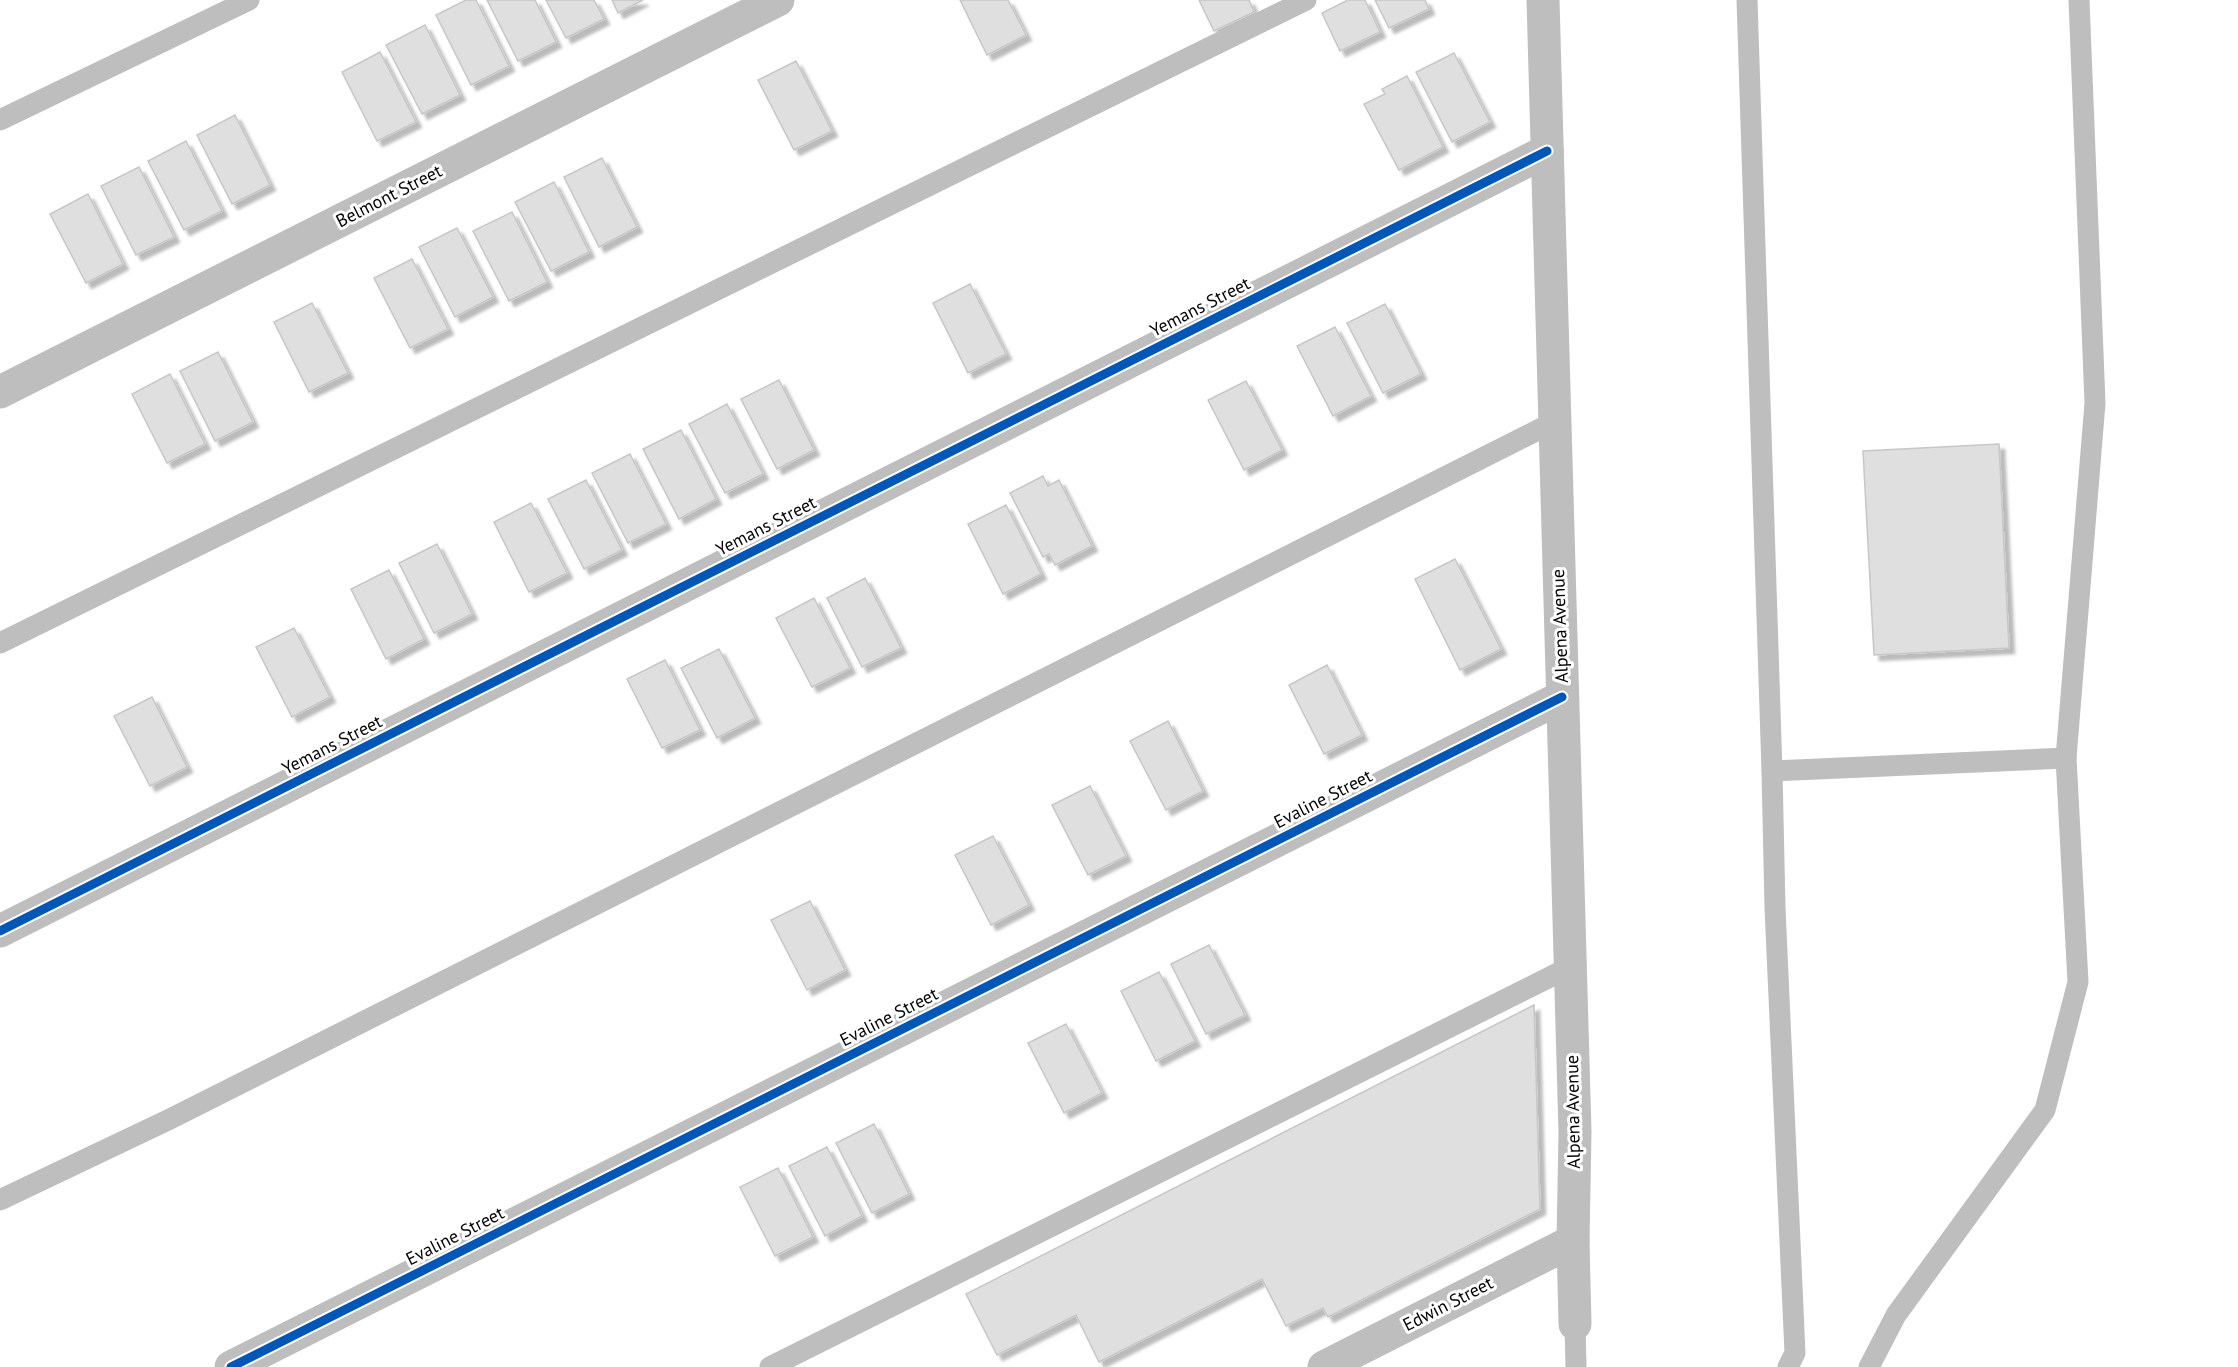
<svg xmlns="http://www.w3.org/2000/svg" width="2238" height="1367" font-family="'PT Sans',sans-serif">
  <defs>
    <filter id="shadow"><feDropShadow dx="5.5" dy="5.5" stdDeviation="1.5" flood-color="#0004"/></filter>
  </defs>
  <rect width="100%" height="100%" fill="#fff"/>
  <g fill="#dfdfdf" stroke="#c7c7c7" stroke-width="1.5" filter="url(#shadow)">
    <polygon points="466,0 476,0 509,66 471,85 436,15"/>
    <polygon points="487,0 535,0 556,42 518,61"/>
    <polygon points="546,0 594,0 604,19 566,38"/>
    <polygon points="612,0 643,0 618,13"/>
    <polygon points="960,0 1008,0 1026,35 987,55"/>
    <polygon points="1199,0 1249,0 1254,12 1214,31"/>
    <polygon points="1348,0 1365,0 1380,32 1340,51 1322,13"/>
    <polygon points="1375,0 1425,0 1429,9 1389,28"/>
    <polygon points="425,25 460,95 422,114 386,45"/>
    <polygon points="380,52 416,122 377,141 342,72"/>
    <polygon points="1454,53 1490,122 1452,142 1416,72"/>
    <polygon points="796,61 832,131 794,150 758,80"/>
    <polygon points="1407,76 1443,147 1399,170 1364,104 1385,94 1382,89"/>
    <polygon points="235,115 270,185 232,204 197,135"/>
    <polygon points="186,141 222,211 184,230 148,161"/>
    <polygon points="602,158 637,227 599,247 564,177"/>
    <polygon points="139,167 174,237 136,255 101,186"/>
    <polygon points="554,182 589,252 551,271 515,202"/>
    <polygon points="88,194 123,264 86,283 50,214"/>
    <polygon points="512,212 547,282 509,301 473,231"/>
    <polygon points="457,228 493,297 455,317 419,247"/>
    <polygon points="412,259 448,329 410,348 374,278"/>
    <polygon points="970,284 1006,354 968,373 933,303"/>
    <polygon points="312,303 348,373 309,392 274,322"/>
    <polygon points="1385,304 1421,374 1383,393 1347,323"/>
    <polygon points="1335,327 1371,396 1333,416 1297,346"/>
    <polygon points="218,352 253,422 215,441 180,371"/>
    <polygon points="170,374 205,444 167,463 132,394"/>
    <polygon points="779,380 814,450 777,469 741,399"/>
    <polygon points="1246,381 1282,450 1244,470 1208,400"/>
    <polygon points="727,404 763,474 725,493 689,424"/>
    <polygon points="681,430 716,499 679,519 643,449"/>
    <polygon points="1999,444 2009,648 1874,655 1863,451"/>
    <polygon points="630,454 666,524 628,543 592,473"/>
    <polygon points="1043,476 1048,486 1059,480 1092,546 1055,565 1049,554 1043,557 1010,493"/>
    <polygon points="586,480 622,550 584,569 548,499"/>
    <polygon points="531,503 567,573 529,592 494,522"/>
    <polygon points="1006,505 1041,574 1003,594 968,524"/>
    <polygon points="437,544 472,614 434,633 399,563"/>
    <polygon points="1455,559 1501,649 1460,670 1415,579"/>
    <polygon points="389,570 424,639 386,659 351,589"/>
    <polygon points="865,578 901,648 862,667 827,598"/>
    <polygon points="814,598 850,668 812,687 776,618"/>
    <polygon points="294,628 330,697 292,717 256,647"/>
    <polygon points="719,649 755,718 717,738 681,668"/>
    <polygon points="665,660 700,730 662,748 627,679"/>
    <polygon points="1327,665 1362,735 1324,754 1289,685"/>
    <polygon points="152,697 187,767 150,786 114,716"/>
    <polygon points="1168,721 1203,791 1166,810 1130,741"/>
    <polygon points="1090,786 1126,856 1088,875 1052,805"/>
    <polygon points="993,836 1029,905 991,925 955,855"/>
    <polygon points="810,901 845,970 807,990 771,920"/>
    <polygon points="1209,945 1245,1015 1206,1034 1171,964"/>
    <polygon points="1159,972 1195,1041 1156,1061 1121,991"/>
    <polygon points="1534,1005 1540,1209 1328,1317 1323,1308 1286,1326 1262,1279 1099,1362 1076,1315 997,1355 966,1294"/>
    <polygon points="1066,1024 1102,1093 1064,1113 1028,1043"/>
    <polygon points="874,1124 909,1194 872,1213 836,1143"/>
    <polygon points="827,1147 862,1216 825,1236 789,1166"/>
    <polygon points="778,1168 813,1237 775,1256 740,1187"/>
  </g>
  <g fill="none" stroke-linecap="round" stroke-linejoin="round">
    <g stroke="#bebebe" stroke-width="21">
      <polyline points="1747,0 1772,771 2066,758 2095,403 2079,0"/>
      <polyline points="0,120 249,0"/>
      <polyline points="0,643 1306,0"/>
      <polyline points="1772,771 1775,908 1795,1353 1788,1367"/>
      <polyline points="0,1200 170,1119 1554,422"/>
      <polyline points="1575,1324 1576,1367"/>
      <polyline points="770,1367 1570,967"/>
      <polyline points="1869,1367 1896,1315 2045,1110 2078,982 2066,758"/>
    </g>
    <g stroke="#bebebe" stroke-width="33">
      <polyline points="1543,0 1575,1132 1573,1241 1575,1324"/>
      <polyline points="0,392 778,0"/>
      <polyline points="0,931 1547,151"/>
      <polyline points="231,1367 1562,697"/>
      <polyline points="1324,1367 1573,1241"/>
    </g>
    <defs>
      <g id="cycleway">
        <polyline points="0,931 1547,151"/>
        <polyline points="231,1367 1562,697"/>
      </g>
    </defs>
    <use href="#cycleway" stroke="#fff" stroke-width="13"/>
    <use href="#cycleway" stroke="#0057b8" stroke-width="9"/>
  </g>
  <g text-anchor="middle" stroke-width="6" stroke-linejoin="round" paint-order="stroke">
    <g font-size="18" fill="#000" stroke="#fff">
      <text transform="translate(389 196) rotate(-27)" y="6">Belmont Street</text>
      <text transform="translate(1200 307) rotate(-27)" y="6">Yemans Street</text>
      <text transform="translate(766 526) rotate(-27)" y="6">Yemans Street</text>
      <text transform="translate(1560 626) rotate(-92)" y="6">Alpena Avenue</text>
      <text transform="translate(332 745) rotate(-27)" y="6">Yemans Street</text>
      <text transform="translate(1323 799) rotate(-27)" y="6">Evaline Street</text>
      <text transform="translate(889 1017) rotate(-27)" y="6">Evaline Street</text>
      <text transform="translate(1573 1112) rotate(-91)" y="6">Alpena Avenue</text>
      <text transform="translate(455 1236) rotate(-27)" y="6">Evaline Street</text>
      <text transform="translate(1448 1304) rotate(-27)" y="6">Edwin Street</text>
    </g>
  </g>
</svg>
